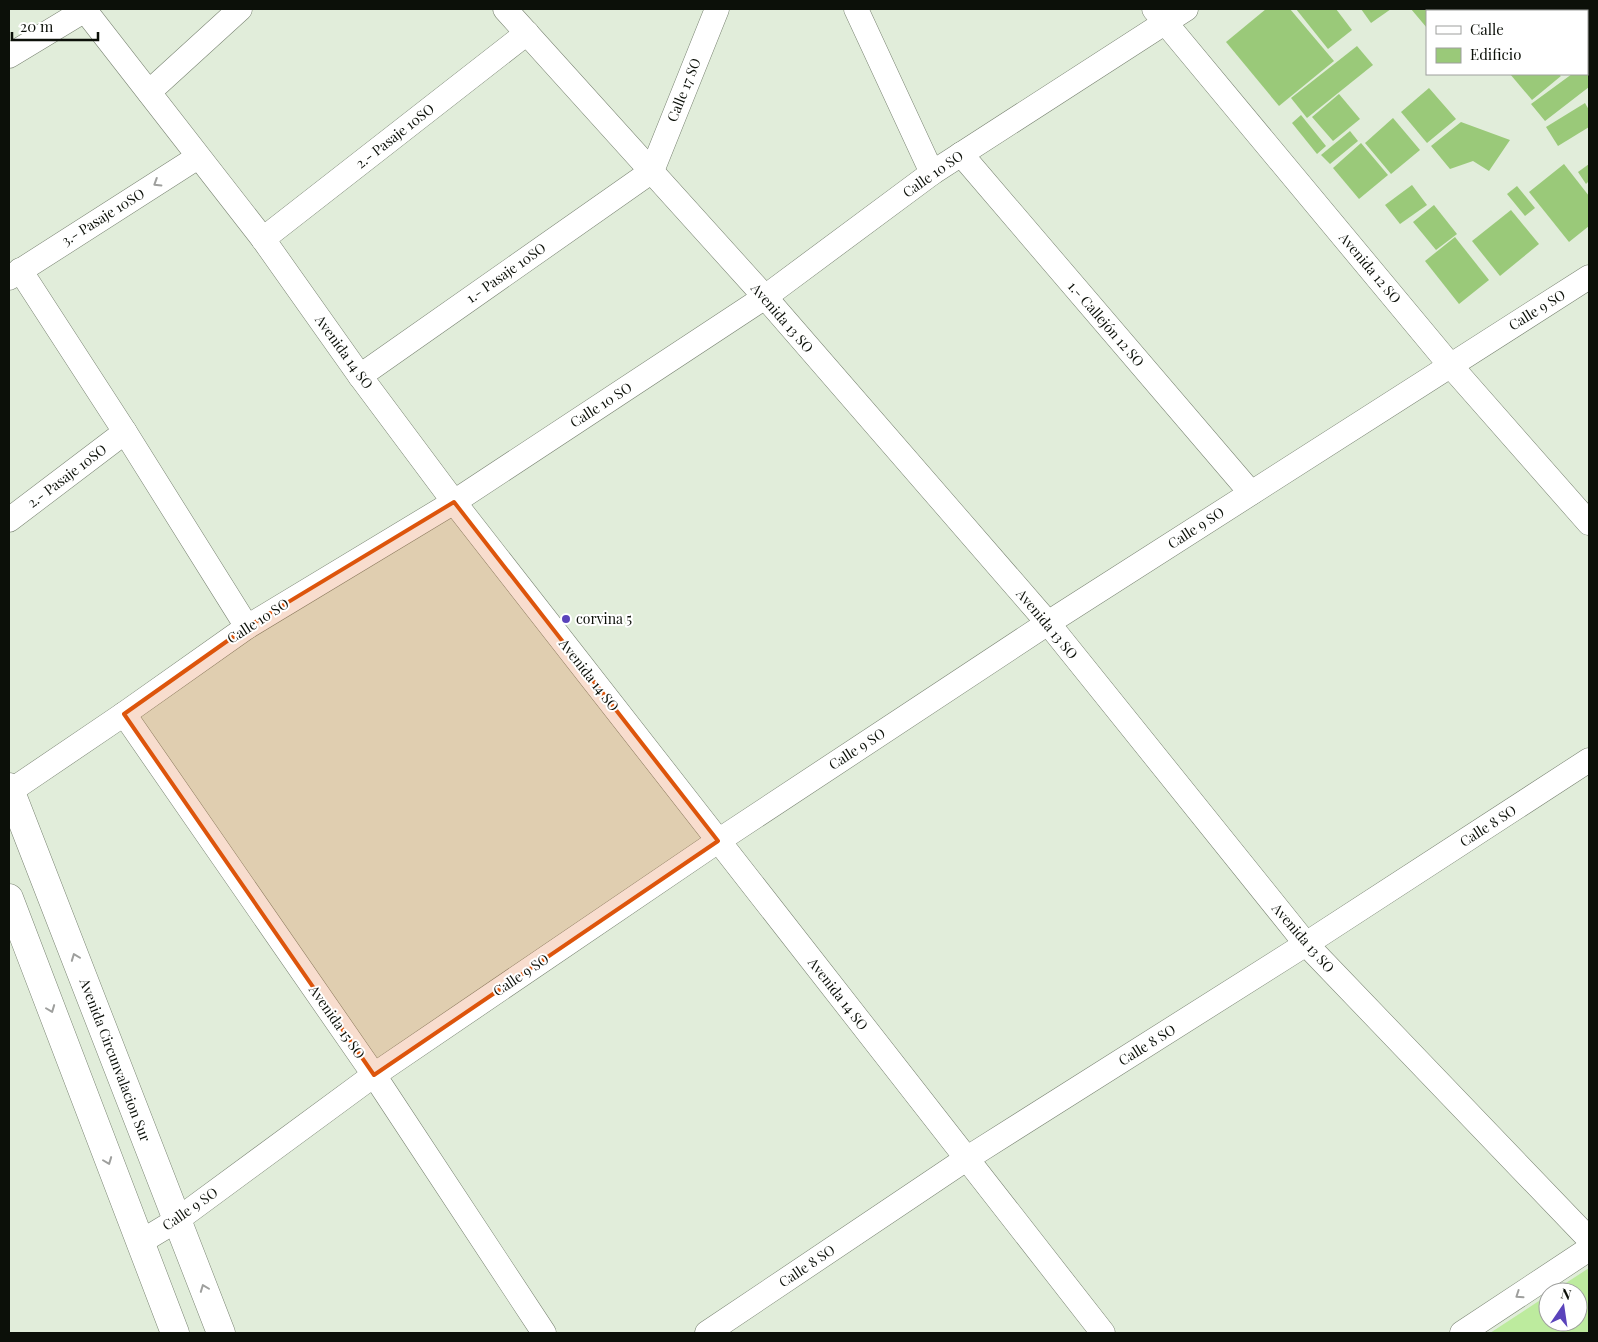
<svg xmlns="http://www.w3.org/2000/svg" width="1598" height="1342" font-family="'Playfair Display',serif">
  <rect width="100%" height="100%" fill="#e1edda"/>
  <polygon fill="#bdeb9e" points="1589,1268 1589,1331 1586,1333 1490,1333 1548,1295 1548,1322 1578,1322 1578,1292 1552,1292"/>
  <g fill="#9ac979">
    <polygon points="1266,9 1290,9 1334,61 1279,106 1226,42"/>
    <polygon points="1296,9 1336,9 1352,30 1328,49"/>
    <polygon points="1361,9 1391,9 1371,23"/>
    <polygon points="1411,9 1455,9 1452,11 1427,11 1427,28"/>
    <polygon points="1493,9 1531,9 1528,11 1490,11"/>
    <polygon points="1357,46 1373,65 1307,118 1291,98"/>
    <polygon points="1589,61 1589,87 1545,121 1531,104 1572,74 1587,74 1587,63"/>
    <polygon points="1510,74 1558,74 1561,76 1532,100"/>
    <polygon points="1429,88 1456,119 1427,143 1401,112"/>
    <polygon points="1339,94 1360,119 1333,141 1312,117"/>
    <polygon points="1585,103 1589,110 1589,127 1558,146 1546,127"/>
    <polygon points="1301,115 1326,146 1317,154 1292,123"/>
    <polygon points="1393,118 1420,150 1391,174 1365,143"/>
    <polygon points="1461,122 1510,140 1489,171 1473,161 1450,169 1431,146"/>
    <polygon points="1350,131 1358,141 1330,164 1321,155"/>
    <polygon points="1361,143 1388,175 1359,199 1333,168"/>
    <polygon points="1564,164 1589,196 1589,226 1569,242 1529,192"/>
    <polygon points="1589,164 1589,181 1586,184 1578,172"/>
    <polygon points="1412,185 1427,205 1400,224 1385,205"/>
    <polygon points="1517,186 1535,208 1525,216 1507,194"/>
    <polygon points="1434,205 1457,234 1436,250 1413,222"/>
    <polygon points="1511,210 1539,244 1500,276 1472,241"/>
    <polygon points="1455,237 1489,280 1459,304 1425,261"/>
  </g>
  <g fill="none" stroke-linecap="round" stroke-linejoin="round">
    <defs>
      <g id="minor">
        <polyline points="84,9 263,239 360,376 454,502 1103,1333"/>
        <polyline points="505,9 765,297 1048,623 1306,944 1589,1239"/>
        <polyline points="856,9 932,173"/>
        <polyline points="1154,9 1450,365 1589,523"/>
        <polyline points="9,56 85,10"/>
        <polyline points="149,92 240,9"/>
        <polyline points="961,154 1251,493"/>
        <polyline points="263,239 527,33"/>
        <polyline points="20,270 125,432 247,627"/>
        <polyline points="9,278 198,157"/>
        <polyline points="360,376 652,171 717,9"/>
        <polyline points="9,520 125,432"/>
        <polyline points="124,714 374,1075 544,1333"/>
        <polyline points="9,792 124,714 247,627 454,502 765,297 932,173 1186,9"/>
        <polyline points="139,1243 177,1220 374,1075 718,841 1048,623 1589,277"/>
        <polyline points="707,1333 966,1159 1306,944 1589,760"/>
        <polyline points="1462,1333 1589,1249"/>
      </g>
      <g id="secondary">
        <polyline points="9,787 221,1333"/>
        <polyline points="9,898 175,1333"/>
      </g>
    </defs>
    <use href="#minor" stroke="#7a8473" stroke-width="25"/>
    <use href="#secondary" stroke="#7a8473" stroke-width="29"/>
    <use href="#minor" stroke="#fff" stroke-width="24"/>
    <use href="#secondary" stroke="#fff" stroke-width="28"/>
  </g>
  <defs><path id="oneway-chevron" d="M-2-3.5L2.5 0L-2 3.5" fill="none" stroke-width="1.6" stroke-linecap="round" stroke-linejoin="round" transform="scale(1.25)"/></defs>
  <g stroke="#9e9f9d">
    <use href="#oneway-chevron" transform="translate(157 183) rotate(148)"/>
    <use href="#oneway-chevron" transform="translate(75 957) rotate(-111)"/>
    <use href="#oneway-chevron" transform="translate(51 1009) rotate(69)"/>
    <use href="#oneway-chevron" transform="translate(108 1161) rotate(69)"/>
    <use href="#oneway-chevron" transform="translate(204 1288) rotate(-111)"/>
    <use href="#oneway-chevron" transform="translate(1519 1295) rotate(146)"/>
  </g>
  <path fill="#dd550c" fill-opacity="0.2" stroke="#dd550c" stroke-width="4" stroke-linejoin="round" d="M454,502l264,339 -344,234 -250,-361 123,-87z"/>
  <circle fill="#5a43bb" stroke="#fff" stroke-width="2" cx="566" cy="619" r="5"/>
  <g text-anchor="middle" stroke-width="4" stroke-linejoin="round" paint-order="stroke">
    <g font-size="14" fill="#0c1009" stroke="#fff">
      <text transform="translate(684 90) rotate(-68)" y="5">Calle 17 SO</text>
      <text transform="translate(395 136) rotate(-38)" y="5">2.- Pasaje 10SO</text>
      <text transform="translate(933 174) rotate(-35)" y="5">Calle 10 SO</text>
      <text transform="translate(103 217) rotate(-32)" y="5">3.- Pasaje 10SO</text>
      <text transform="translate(1370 268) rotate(50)" y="5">Avenida 12 SO</text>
      <text transform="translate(506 273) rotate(-35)" y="5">1.- Pasaje 10SO</text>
      <text transform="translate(1537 310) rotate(-32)" y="5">Calle 9 SO</text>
      <text transform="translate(782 318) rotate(49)" y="5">Avenida 13 SO</text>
      <text transform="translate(1106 324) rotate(49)" y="5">1.- Callejón 12 SO</text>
      <text transform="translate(344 352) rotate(54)" y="5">Avenida 14 SO</text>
      <text transform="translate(601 405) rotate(-33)" y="5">Calle 10 SO</text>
      <text transform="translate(67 476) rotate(-37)" y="5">2.- Pasaje 10SO</text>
      <text transform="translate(1196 528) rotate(-33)" y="5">Calle 9 SO</text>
      <text transform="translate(258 621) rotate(-33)" y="5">Calle 10 SO</text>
      <text transform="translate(1047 624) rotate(50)" y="5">Avenida 13 SO</text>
      <text transform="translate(589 675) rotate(52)" y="5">Avenida 14 SO</text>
      <text transform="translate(857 749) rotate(-33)" y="5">Calle 9 SO</text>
      <text transform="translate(1488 826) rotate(-33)" y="5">Calle 8 SO</text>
      <text transform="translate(1303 938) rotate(49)" y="5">Avenida 13 SO</text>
      <text transform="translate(521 975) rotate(-34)" y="5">Calle 9 SO</text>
      <text transform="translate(838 994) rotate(52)" y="5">Avenida 14 SO</text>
      <text transform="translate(337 1022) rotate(55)" y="5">Avenida 15 SO</text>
      <text transform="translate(1147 1045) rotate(-32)" y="5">Calle 8 SO</text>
      <text transform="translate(115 1060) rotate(69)" y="5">Avenida Circunvalacion Sur</text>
      <text transform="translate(190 1209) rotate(-35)" y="5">Calle 9 SO</text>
      <text transform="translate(807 1266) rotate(-34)" y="5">Calle 8 SO</text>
    </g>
    <g font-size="14" fill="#0c1009" stroke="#fff" text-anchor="start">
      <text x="576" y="624">corvina 5</text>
    </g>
  </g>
  <rect width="1598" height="1342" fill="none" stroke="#0c1009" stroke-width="20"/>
  <rect x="1426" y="10" width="162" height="65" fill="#ffffff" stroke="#9e9f9d"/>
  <rect x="1436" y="26" width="25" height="8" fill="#ffffff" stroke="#9e9f9d"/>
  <text x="1470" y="35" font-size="15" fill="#0c1009">Calle</text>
  <rect x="1436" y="48" width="25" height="15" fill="#9ac979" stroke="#9e9f9d"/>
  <text x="1470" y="60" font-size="15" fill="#0c1009">Edificio</text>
  <g transform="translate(1563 1307) rotate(13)"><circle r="24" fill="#ffffff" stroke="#9e9f9d"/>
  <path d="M0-4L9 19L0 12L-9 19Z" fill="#5a43bb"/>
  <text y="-8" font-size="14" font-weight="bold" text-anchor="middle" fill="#0c1009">N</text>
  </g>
  <path d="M12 32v8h86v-8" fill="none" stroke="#0c1009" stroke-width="2.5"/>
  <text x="20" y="32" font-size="15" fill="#0c1009" stroke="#ffffff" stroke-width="4" paint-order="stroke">20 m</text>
</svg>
